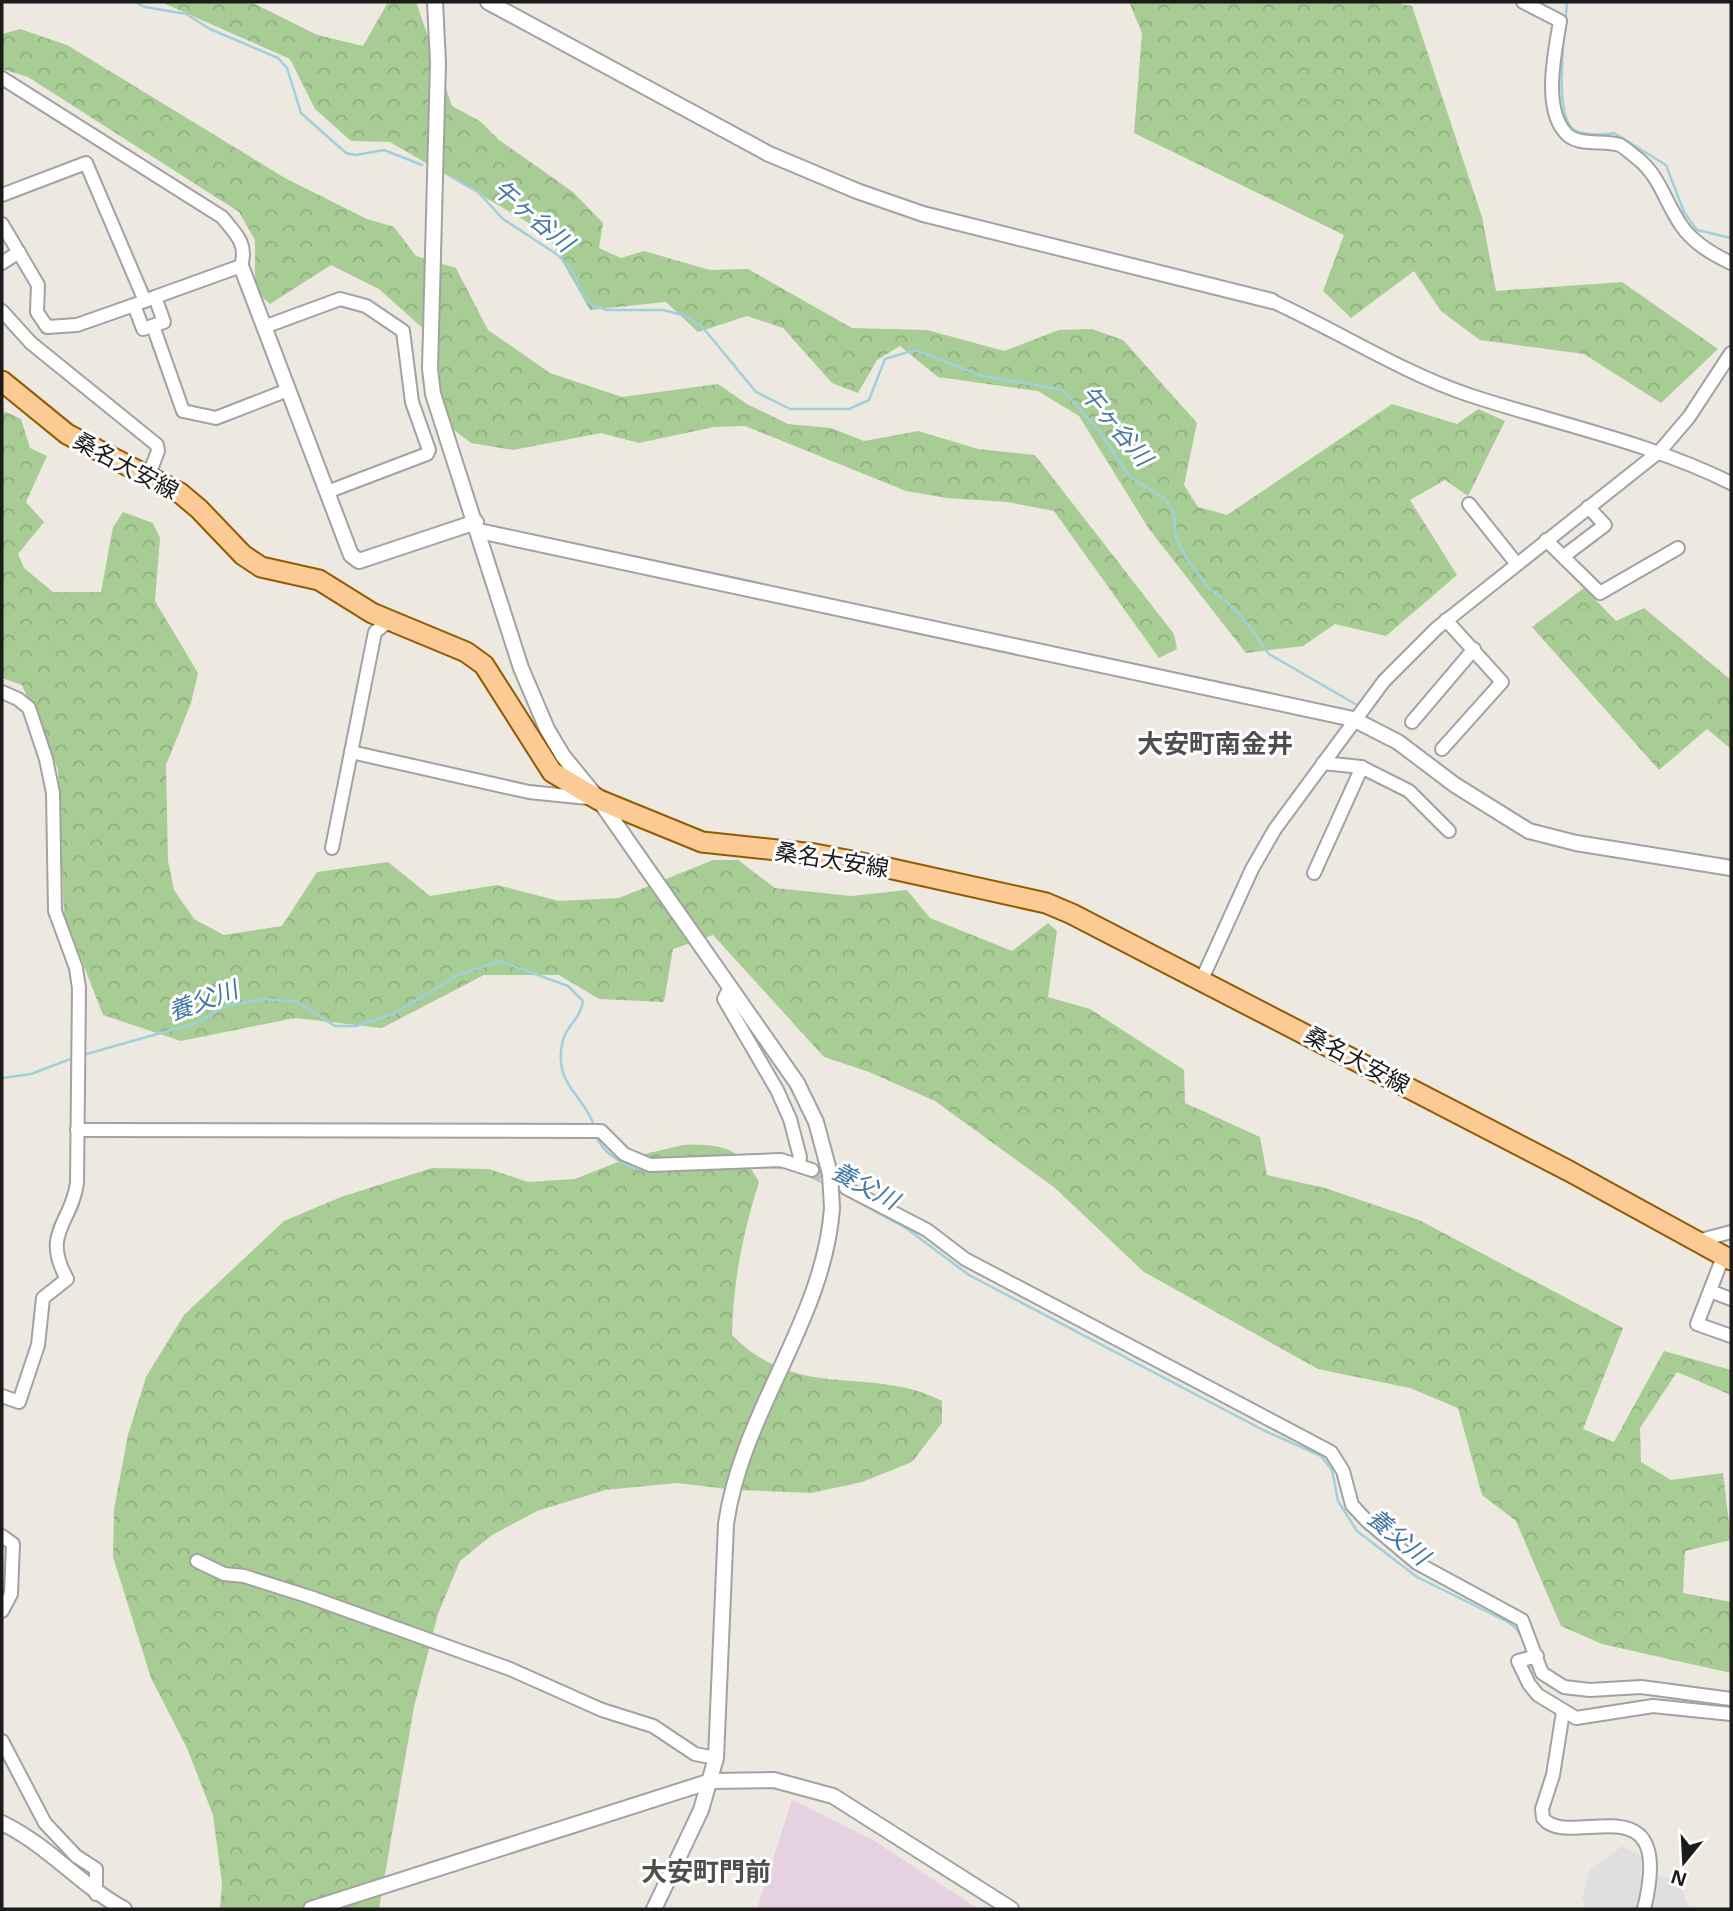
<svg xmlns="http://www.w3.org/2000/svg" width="1733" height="1911" font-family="'Open Sans','Noto Sans JP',sans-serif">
  <defs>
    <pattern id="forest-crowns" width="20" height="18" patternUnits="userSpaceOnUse" patternTransform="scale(1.75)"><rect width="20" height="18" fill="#a7cd94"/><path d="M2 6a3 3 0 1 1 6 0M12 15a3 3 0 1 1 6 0" fill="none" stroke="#8faf7f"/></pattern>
  </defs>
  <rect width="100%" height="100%" fill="#ede8e0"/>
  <polygon fill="#e6d1e3" points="792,1800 871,1839 979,1909 757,1909"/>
  <g fill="url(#forest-crowns)">
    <polygon points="161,2 251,2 317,35 363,46 388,2 416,2 452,106 480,121 499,140 573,192 603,223 599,248 621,258 644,251 710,270 748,269 852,328 927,330 1004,351 1059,330 1092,329 1123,340 1197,423 1184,485 1198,507 1227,515 1392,404 1457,424 1478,409 1505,421 1468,496 1445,480 1410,500 1457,575 1386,636 1335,624 1303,646 1246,653 1149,529 1079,416 1038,391 938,377 900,346 877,360 858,393 832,383 783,328 747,316 698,332 666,302 590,310 546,233 390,142 351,141 315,109 290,59"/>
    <polygon points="1129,2 1390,2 1412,6 1482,217 1496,291 1622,282 1718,349 1661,403 1584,354 1480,340 1441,311 1414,271 1351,318 1323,291 1344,235 1134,133 1142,33"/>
    <polygon points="20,29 67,45 285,178 367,219 394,227 416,256 456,268 488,330 550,373 622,397 718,384 747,404 788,424 831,428 864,441 918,431 978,449 1035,455 1174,634 1177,649 1159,658 1054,511 1007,502 947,498 906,491 745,426 714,427 639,443 601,433 513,450 471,443 441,420 438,342 379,289 331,265 270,304 255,290 255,240 239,212 28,77 2,69 2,34"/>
    <polygon points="6,412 21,419 30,448 47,456 26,502 44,522 18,554 24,568 53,592 101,592 113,527 123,512 153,523 160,538 155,601 198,673 191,703 166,765 168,861 174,890 194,919 224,935 282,926 317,872 388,862 430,896 497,885 559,901 619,898 713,860 738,860 775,888 851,896 907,890 930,918 1012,951 1048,923 1057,931 1048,997 1090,1009 1184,1070 1185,1103 1260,1137 1267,1175 1325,1188 1419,1220 1623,1328 1583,1429 1614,1442 1664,1351 1731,1370 1731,1395 1677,1372 1640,1428 1641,1462 1671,1480 1723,1473 1731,1540 1685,1551 1683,1593 1731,1602 1731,1673 1602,1644 1561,1626 1516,1521 1482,1495 1458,1408 1410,1388 1318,1369 1144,1272 1055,1188 935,1101 869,1072 824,1057 713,935 673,949 664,1002 599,999 559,975 484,975 382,1028 295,1018 181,1041 103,1015 64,915 58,770 22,685 2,678 2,413"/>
    <polygon points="1584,588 1616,621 1644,608 1731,680 1731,749 1707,729 1659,770 1532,627"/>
    <path d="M683,1145c39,-1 57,2 76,37 -16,51 -26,99 -27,153 67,68 138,29 210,66v22l-30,39 -50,20 -51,11 -75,-3 -59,-7 -72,7 -68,21 -45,24 -32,26 -22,53 -24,93 -35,202h-159l2,-26 -9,-68 -26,-67 -36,-70 -38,-121 1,-48 14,-74 18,-58 38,-62 100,-94 57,-24 91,-29 57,1 39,13 47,-3 53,-21z"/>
  </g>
  <polygon fill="#dfdfdf" points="1622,1846 1643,1857 1640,1875 1676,1878 1690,1909 1586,1909 1582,1898 1590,1870"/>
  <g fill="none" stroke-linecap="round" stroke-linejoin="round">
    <g stroke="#9fd0db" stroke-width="2.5">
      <polyline points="135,2 145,7 186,14 210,29 278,58 287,68 301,113 346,153 356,155 384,150 422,165"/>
      <path d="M1567,2c-1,23 -16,118 9,129 12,5 26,4 38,2l52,32 18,47 13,18 34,8"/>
      <polyline points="452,177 478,192 503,219 558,255 572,270 583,294 594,306 607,310 663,310 686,316 704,329 756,392 790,409 849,409 869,400 885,359 915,350 983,376 1063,390 1100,432 1130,477 1164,498 1174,513 1176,537 1186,558 1208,587 1239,613 1269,654 1357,705"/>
      <path d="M83,1055l113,-32 32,-18 37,-6 33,3 37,24h21l37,-12 65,-39 41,-14 69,25 15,15c-2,17 -16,24 -20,39 -11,43 19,53 31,85"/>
      <polyline points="2,1078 31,1074 73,1058"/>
      <path d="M596,1135c6,19 33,35 53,35"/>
      <polyline points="760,1167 785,1168"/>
      <polyline points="805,1174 827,1185"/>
      <polyline points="836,1190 906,1228 969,1275 1265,1431 1321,1456 1332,1470 1338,1501 1357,1531 1417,1577 1508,1622 1517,1629 1523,1639"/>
      <polyline points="1529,1662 1539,1679 1555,1689"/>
      <polyline points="1568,1694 1593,1696"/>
    </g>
    <polyline stroke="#c3bfb9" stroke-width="12" stroke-dasharray="12 6" stroke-linecap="butt" points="812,1170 846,1188"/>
    <defs>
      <g id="minor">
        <path d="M1523,2l37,19c-5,31 -17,84 4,110 12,17 39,8 56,14 5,3 12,9 17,13 23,18 28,44 44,67 12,18 31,29 50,38"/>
        <path d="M2,78l220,139c14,17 26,27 19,49l-86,31"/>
        <polyline points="2,195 86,163 145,301"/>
        <polyline points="2,224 38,285 37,312 47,327 77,325 134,305"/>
        <polyline points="2,263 19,252"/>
        <polygon points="155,297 164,322 143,329 134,305"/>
        <path d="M1272,301c66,30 129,71 197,94 88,29 179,47 262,88"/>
        <polyline points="2,311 31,343 157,445 158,451 148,477"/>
        <polyline points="153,326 183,411 216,418 288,390"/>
        <polyline points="264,327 340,299 366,306 403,331 412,402 429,450 427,454 327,492"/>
        <polyline points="1469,504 1516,563"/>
        <polyline points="1546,540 1600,593 1678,548"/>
        <polyline points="1564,556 1605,525 1588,507"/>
        <path d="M2,692l16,7 11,9 17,51 7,34 2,118 21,57 3,20 -2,195c-5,40 -36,49 -10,96l-24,19 -5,47 -19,57 -17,-6"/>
        <polyline points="1412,722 1474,649"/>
        <polyline points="1442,749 1502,682 1446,620"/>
        <polyline points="351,752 529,792 588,798"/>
        <polyline points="1323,763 1361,767 1409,791 1449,831"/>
        <polyline points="332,848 375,632 389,621"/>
        <polyline points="1314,873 1362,767"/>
        <polyline points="1202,979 1252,869 1275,829 1384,681 1437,628 1660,451 1689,417 1731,353"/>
        <polyline points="730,987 724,999 777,1090 790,1119 800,1157 799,1164"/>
        <polyline points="77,1130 601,1131 624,1154 650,1165 781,1160 812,1170"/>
        <polyline points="846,1188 927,1230 965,1259 1331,1452 1343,1471 1352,1505 1367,1521 1417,1563 1522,1620 1542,1673 1564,1687 1590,1690 1641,1687 1731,1699"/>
        <polyline points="1697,1241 1731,1232"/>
        <polyline points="1723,1257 1697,1324 1731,1336"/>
        <polyline points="1710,1291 1731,1299"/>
        <polyline points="2,1536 13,1544 11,1594 2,1611"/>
        <polyline points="197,1561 224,1574 244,1576 310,1597 510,1669 602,1710 653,1726 695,1754 716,1758"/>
        <polyline points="1537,1656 1518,1661 1529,1684 1538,1695 1576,1718 1653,1706 1731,1714"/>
        <path d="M1563,1712l-10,63 -11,34 1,9c25,34 134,-42 101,91"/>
        <polyline points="2,1741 45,1823 76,1856 96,1869 96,1894"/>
      </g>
      <g id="tertiary">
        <polyline points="435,2 438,63 430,369 433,394 521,668 547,729 563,756 599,800 797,1083 816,1122 830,1174"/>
        <polyline points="488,2 769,154 857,191 923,214 1272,301"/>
        <polyline points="241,266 351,555 359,561 476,522"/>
        <polyline points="479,531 1353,719 1398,742 1455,785 1529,831 1576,843 1731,868"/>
        <path d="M2,1823c46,22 78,62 122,86"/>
        <polyline points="311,1909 711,1781 774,1780 833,1796 1011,1909"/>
        <path d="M654,1909l47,-99 15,-52 10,-234c16,-113 98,-204 106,-316"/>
      </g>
      <polyline id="primary" points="2,381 67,434 180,493 199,509 243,555 261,567 319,580 372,613 466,652 484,665 552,772 599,800 702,842 815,854 888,868 1046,903 1072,914 1569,1171 1731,1260"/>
    </defs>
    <use href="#minor" stroke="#a2a2a2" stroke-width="16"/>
    <use href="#tertiary" stroke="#a2a2a2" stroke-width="18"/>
    <use href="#primary" stroke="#915b00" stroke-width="23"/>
    <use href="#minor" stroke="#fff" stroke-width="12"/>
    <use href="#tertiary" stroke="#fff" stroke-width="14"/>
    <use href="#primary" stroke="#fccb95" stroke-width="19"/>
    <defs>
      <polyline id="tertiary-bridge" points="830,1174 832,1208"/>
    </defs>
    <use href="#tertiary-bridge" stroke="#a2a2a2" stroke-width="18" stroke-linecap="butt"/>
    <use href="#tertiary-bridge" stroke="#fff" stroke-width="14"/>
  </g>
  <g text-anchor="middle" stroke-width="6" stroke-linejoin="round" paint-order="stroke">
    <g font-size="23" fill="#1b1b1b" stroke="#fff">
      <text transform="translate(126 466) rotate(28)" y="8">桑名大安線</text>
      <text transform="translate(832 860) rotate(9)" y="8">桑名大安線</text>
      <text transform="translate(1357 1060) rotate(28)" y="8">桑名大安線</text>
    </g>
    <g font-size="24" font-style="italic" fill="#4478a2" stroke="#fff">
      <text transform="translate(533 216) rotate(40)" y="8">午ヶ谷川</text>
      <text transform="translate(1116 426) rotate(50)" y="8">午ヶ谷川</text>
      <text transform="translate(203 1001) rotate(-20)" y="8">養父川</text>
      <text transform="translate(865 1186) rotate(28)" y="8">養父川</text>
      <text transform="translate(1398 1537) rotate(40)" y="8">養父川</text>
    </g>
    <g font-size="26" font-weight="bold" fill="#4e4e4e" stroke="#fff">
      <text x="1215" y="753">大安町南金井</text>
      <text x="706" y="1881">大安町門前</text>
    </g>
  </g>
  <rect width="1733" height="1911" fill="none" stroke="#1b1b1b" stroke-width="7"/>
  <g transform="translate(1684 1862) rotate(198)" stroke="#ffffff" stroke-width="5" paint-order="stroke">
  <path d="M0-5L12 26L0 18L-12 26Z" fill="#1b1b1b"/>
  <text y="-10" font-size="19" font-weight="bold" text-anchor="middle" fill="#1b1b1b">N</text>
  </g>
</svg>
